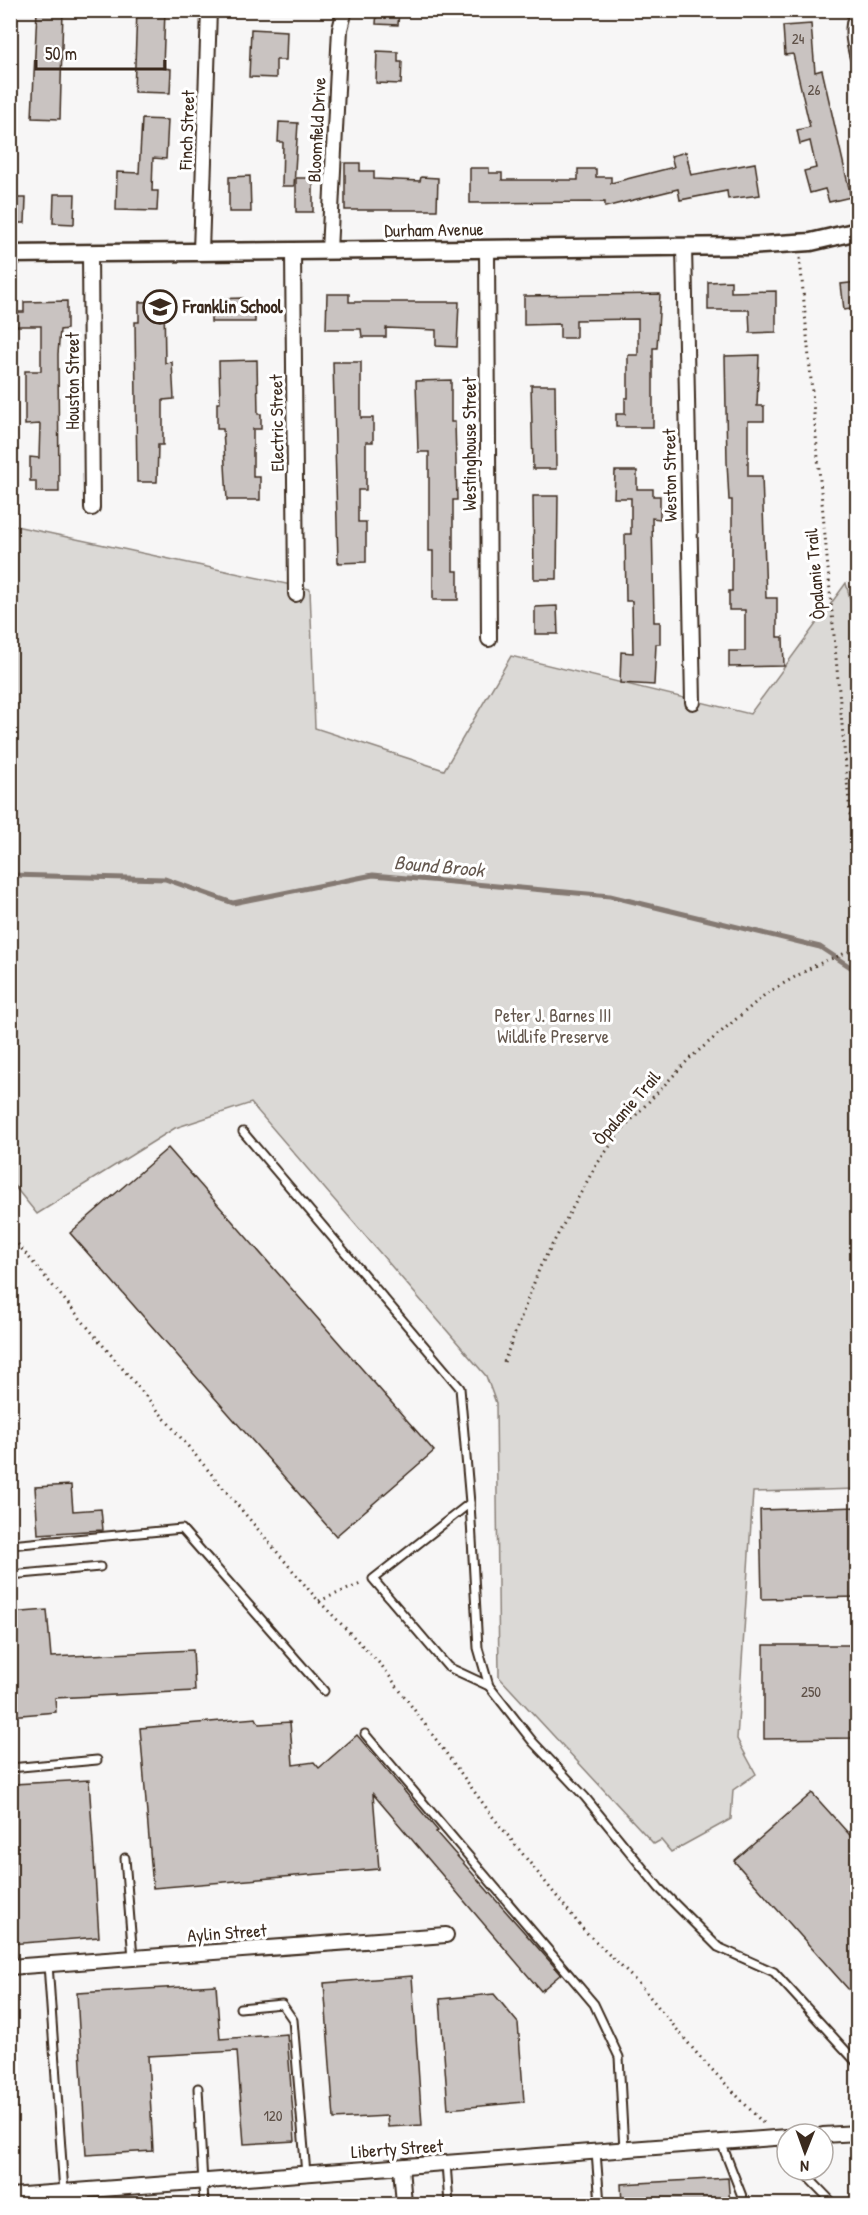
<svg xmlns="http://www.w3.org/2000/svg" width="868" height="2215" font-family="'Patrick Hand',sans-serif">
  <rect width="100%" height="100%" fill="#f7f6f6"/>
  <filter id="ink" filterUnits="userSpaceOnUse"><feTurbulence type="fractalNoise" baseFrequency=".0167" numOctaves="2"/><feDisplacementMap in="SourceGraphic" scale="12" xChannelSelector="R" yChannelSelector="G"/><feConvolveMatrix kernelMatrix="1 2 1 2 8 2 1 2 1" color-interpolation-filters="sRGB"/></filter>
  <g filter="url(#ink)">
    <polygon fill="#dbd9d6" stroke="#8b827a" stroke-width="1.5" points="11,525 310,589 315,728 444,770 511,656 750,714 846,583 858,631 858,801 853,816 858,823 857,1489 753,1492 737,1739 756,1774 733,1790 731,1819 671,1852 661,1840 654,1844 499,1677 496,1403 486,1376 251,1103 175,1128 37,1214 11,1182"/>
    <g fill="none" stroke-linecap="round" stroke-linejoin="round">
      <polyline stroke="#847972" stroke-width="5" points="10,875 165,879 233,903 373,875 610,896 820,947 858,972"/>
    </g>
    <g fill="#c9c3c1" stroke="#3b2a1e" stroke-width="1.5">
      <polygon points="37,10 63,10 60,119 32,118"/>
      <polygon points="137,10 165,10 163,68 171,69 170,93 134,92"/>
      <polygon points="377,10 399,10 398,25 376,24"/>
      <polygon points="811,24 815,72 822,70 851,197 829,202 825,189 810,193 804,171 816,168 810,141 800,144 797,130 810,127 793,54 785,55 783,26"/>
      <polygon points="251,29 287,31 286,60 276,60 276,78 249,77"/>
      <polygon points="377,51 398,52 398,62 402,62 401,84 376,83"/>
      <polygon points="142,119 168,120 166,159 153,158 152,191 158,191 157,211 116,210 117,172 139,173"/>
      <polygon points="279,122 298,123 294,186 282,186 283,142 278,142"/>
      <polygon points="686,152 691,175 755,163 760,195 728,199 727,191 680,200 678,189 605,207 605,202 470,203 470,168 489,168 489,173 502,173 502,180 578,180 578,169 596,169 596,177 611,177 611,183 674,167 671,156"/>
      <polygon points="345,163 360,163 360,171 374,171 374,179 420,181 421,177 438,178 437,210 345,210"/>
      <polygon points="250,176 251,212 229,212 229,177"/>
      <rect x="296" y="178" width="17" height="34"/>
      <polygon points="54,194 75,194 74,224 53,223"/>
      <polygon points="10,198 26,198 25,223 10,223"/>
      <polygon points="731,281 731,292 776,291 776,332 750,333 749,310 708,310 708,282"/>
      <polygon points="858,282 858,308 844,310 841,284"/>
      <polygon points="327,294 349,294 349,302 459,302 457,347 436,346 436,330 386,328 386,337 362,337 361,329 326,329"/>
      <polygon points="660,294 657,348 653,348 653,427 616,427 616,414 625,414 625,398 628,398 628,355 638,355 638,319 576,320 576,338 560,338 560,324 524,325 524,296"/>
      <polygon points="243,298 244,304 255,304 255,322 211,322 211,299"/>
      <polygon points="67,301 67,329 60,330 58,354 59,492 36,492 36,481 30,481 30,457 39,458 40,424 25,425 25,371 41,371 41,326 11,326 11,312 24,312 24,302"/>
      <polygon points="164,301 165,363 172,362 174,399 163,400 163,445 158,445 157,482 137,482 135,322 139,322 139,302"/>
      <polygon points="759,355 757,406 764,406 764,421 748,421 748,476 762,476 766,598 777,598 777,637 783,637 784,666 729,667 729,651 745,651 745,610 729,610 729,591 732,591 732,500 729,500 727,462 725,356"/>
      <polygon points="257,360 258,414 261,414 261,429 253,429 253,477 260,477 260,500 227,500 223,429 217,429 217,403 220,403 219,361"/>
      <polygon points="333,362 361,362 361,418 373,418 373,442 366,442 366,490 358,490 358,522 366,522 366,562 338,563"/>
      <polygon points="451,380 451,422 455,422 457,500 453,500 453,571 458,571 458,600 433,600 433,551 429,551 429,452 418,452 416,381"/>
      <polygon points="531,385 555,385 556,469 533,469"/>
      <polygon points="615,471 637,471 637,489 653,489 653,496 660,496 660,519 652,518 654,622 660,622 660,644 656,644 654,685 620,683 621,652 633,653 632,601 626,601 625,534 631,534 631,498 614,498"/>
      <polygon points="533,496 558,496 557,579 534,579"/>
      <polygon points="557,606 558,634 535,634 535,607"/>
      <polygon points="168,1148 434,1451 336,1536 70,1233"/>
      <polygon points="71,1485 73,1511 101,1509 103,1530 38,1534 35,1487"/>
      <polygon points="858,1507 858,1597 762,1599 760,1510"/>
      <polygon points="47,1610 51,1657 193,1650 195,1691 55,1698 56,1712 10,1716 10,1613"/>
      <polygon points="764,1645 858,1645 858,1738 764,1739"/>
      <polygon points="256,1718 259,1724 290,1722 293,1765 314,1762 319,1768 357,1735 438,1831 436,1832 561,1974 541,1991 373,1794 379,1869 153,1888 140,1728"/>
      <polygon points="89,1780 99,1937 10,1944 13,1784"/>
      <polygon points="812,1793 858,1844 858,2000 734,1861"/>
      <polygon points="412,1976 422,2125 388,2127 387,2116 334,2119 324,1983"/>
      <polygon points="216,1985 220,2039 287,2034 295,2141 244,2144 237,2051 148,2056 153,2151 86,2155 77,1993"/>
      <polygon points="494,1994 518,2023 524,2102 448,2109 440,1999"/>
      <polygon points="728,2178 730,2205 622,2205 621,2184"/>
    </g>
    <g fill="none" stroke-linecap="round" stroke-linejoin="round">
      <defs>
        <g id="service">
          <polyline points="243,1132 460,1388 470,1503 373,1579 448,1667 489,1686"/>
          <polyline points="470,1503 478,1648 489,1686 533,1742 585,1797 659,1888 718,1947 774,1972 858,2064"/>
          <polyline points="10,1545 182,1529 324,1691"/>
          <polyline points="10,1575 100,1567"/>
          <polyline points="365,1734 594,2004 619,2057 624,2150"/>
          <polyline points="10,1768 97,1760"/>
          <polyline points="125,1858 133,1958"/>
          <polyline points="48,1964 64,2192"/>
          <polyline points="240,2008 282,2004 293,2020 306,2174"/>
          <polyline points="198,2088 204,2204"/>
          <polyline points="777,2138 787,2152"/>
          <polyline points="721,2142 745,2204"/>
          <polyline points="596,2152 600,2204"/>
          <polyline points="446,2163 449,2204"/>
          <polyline points="801,2170 834,2204"/>
          <polyline points="85,2191 86,2204"/>
        </g>
        <g id="minor">
          <path d="M858,12c-8,15 -4,31 0,46"/>
          <polyline points="684,246 693,702"/>
          <polyline points="487,249 489,639"/>
          <polyline points="201,251 209,10"/>
          <polyline points="329,251 340,29 345,10"/>
          <polyline points="293,252 296,594"/>
          <polyline points="90,253 92,508"/>
          <polyline points="10,1967 446,1935"/>
          <polyline points="823,2135 858,2133"/>
          <polyline points="401,2167 404,2204"/>
          <polyline points="10,2196 787,2137"/>
        </g>
        <polyline id="tertiary" points="10,254 748,246 811,242 858,231"/>
      </defs>
      <use href="#service" stroke="#3b2a1e" stroke-width="11"/>
      <use href="#minor" stroke="#3b2a1e" stroke-width="18"/>
      <use href="#tertiary" stroke="#3b2a1e" stroke-width="21"/>
      <g stroke="#3b2a1e" stroke-width="3" stroke-dasharray="1.5 4.5" stroke-linecap="butt">
        <polyline points="800,258 858,902"/>
        <polyline points="10,1235 315,1597 382,1666 493,1817 583,1929 640,1985 699,2056 763,2123"/>
        <polyline points="504,1362 540,1267 595,1167 620,1132 689,1059 767,993 816,965 858,948"/>
        <polyline points="319,1601 363,1583"/>
      </g>
      <use href="#service" stroke="#fff" stroke-width="7"/>
      <use href="#minor" stroke="#fff" stroke-width="14"/>
      <use href="#tertiary" stroke="#fff" stroke-width="16"/>
    </g>
  </g>
  <defs>
    <symbol id="school-ring" viewBox="-11 -11 22 22"><circle r="9.5" fill="#fff" stroke="#3b2a1e" stroke-width="1.5"/><path d="M0-5L7-2L0 1L-7-2ZM-4 1L0 2.5L4 1V4Q0 6-4 4Z" fill="#3b2a1e"/></symbol>
  </defs>
  <g fill-rule="evenodd">
    <use href="#school-ring" x="141" y="288" width="38" height="38"/>
  </g>
  <g text-anchor="middle" stroke-width="6" stroke-linejoin="round" paint-order="stroke">
    <g font-size="15" fill="#5e5047">
      <text x="798" y="44">24</text>
      <text x="814" y="95">26</text>
      <text x="811" y="1697">250</text>
      <text x="273" y="2121">120</text>
    </g>
    <g font-size="18" fill="#3b2a1e" stroke="#fff">
      <text transform="translate(187 130) rotate(-88)" y="6">Finch Street</text>
      <text transform="translate(317 130) rotate(-87)" y="6">Bloomfield Drive</text>
      <text transform="translate(434 230) rotate(-1)" y="6">Durham Avenue</text>
      <text transform="translate(73 381) rotate(-90)" y="6">Houston Street</text>
      <text transform="translate(277 423) rotate(-91)" y="6">Electric Street</text>
      <text transform="translate(470 444) rotate(-90)" y="6">Westinghouse Street</text>
      <text transform="translate(670 475) rotate(-91)" y="6">Weston Street</text>
      <text transform="translate(815 574) rotate(-95)" y="6">Òpalanie Trail</text>
      <text transform="translate(627 1108) rotate(-49)" y="6">Òpalanie Trail</text>
      <text transform="translate(227 1933) rotate(-4)" y="6">Aylin Street</text>
      <text transform="translate(397 2149) rotate(-4)" y="6">Liberty Street</text>
    </g>
    <g font-size="18" font-weight="bold" fill="#3b2a1e" stroke="#fff" text-anchor="start">
      <text x="183" y="313">Franklin School</text>
    </g>
    <g font-size="18" fill="#63564c" stroke="#fff">
      <text x="553" y="1022">Peter J. Barnes III<tspan x="553" dy="21">Wildlife Preserve</tspan></text>
    </g>
    <g font-size="20" font-style="italic" fill="#65584f" stroke="#fff">
      <text transform="translate(439 866) rotate(5)" y="7">Bound Brook</text>
    </g>
  </g>
  <rect width="868" height="2215" fill="none" stroke="#fff" stroke-width="36"/>
  <rect x="18" y="18" width="832" height="2179" fill="none" stroke="#3b2a1e" stroke-width="2" filter="url(#ink)"/>
  <g transform="translate(805 2152) rotate(181)"><circle r="28" fill="#ffffff" stroke="#b1aaa5" stroke-width="1.5"/>
  <path d="M0-4.5L10 22L0 15L-10 22Z" fill="#3b2a1e"/>
  <text y="-9" font-size="16" font-weight="bold" text-anchor="middle" fill="#3b2a1e">N</text>
  </g>
  <path d="M36 60v9h129v-9" fill="none" stroke="#3b2a1e" stroke-width="3"/>
  <text x="45" y="60" font-size="18" fill="#3b2a1e" stroke="#ffffff" stroke-width="4.5" paint-order="stroke">50 m</text>
</svg>
